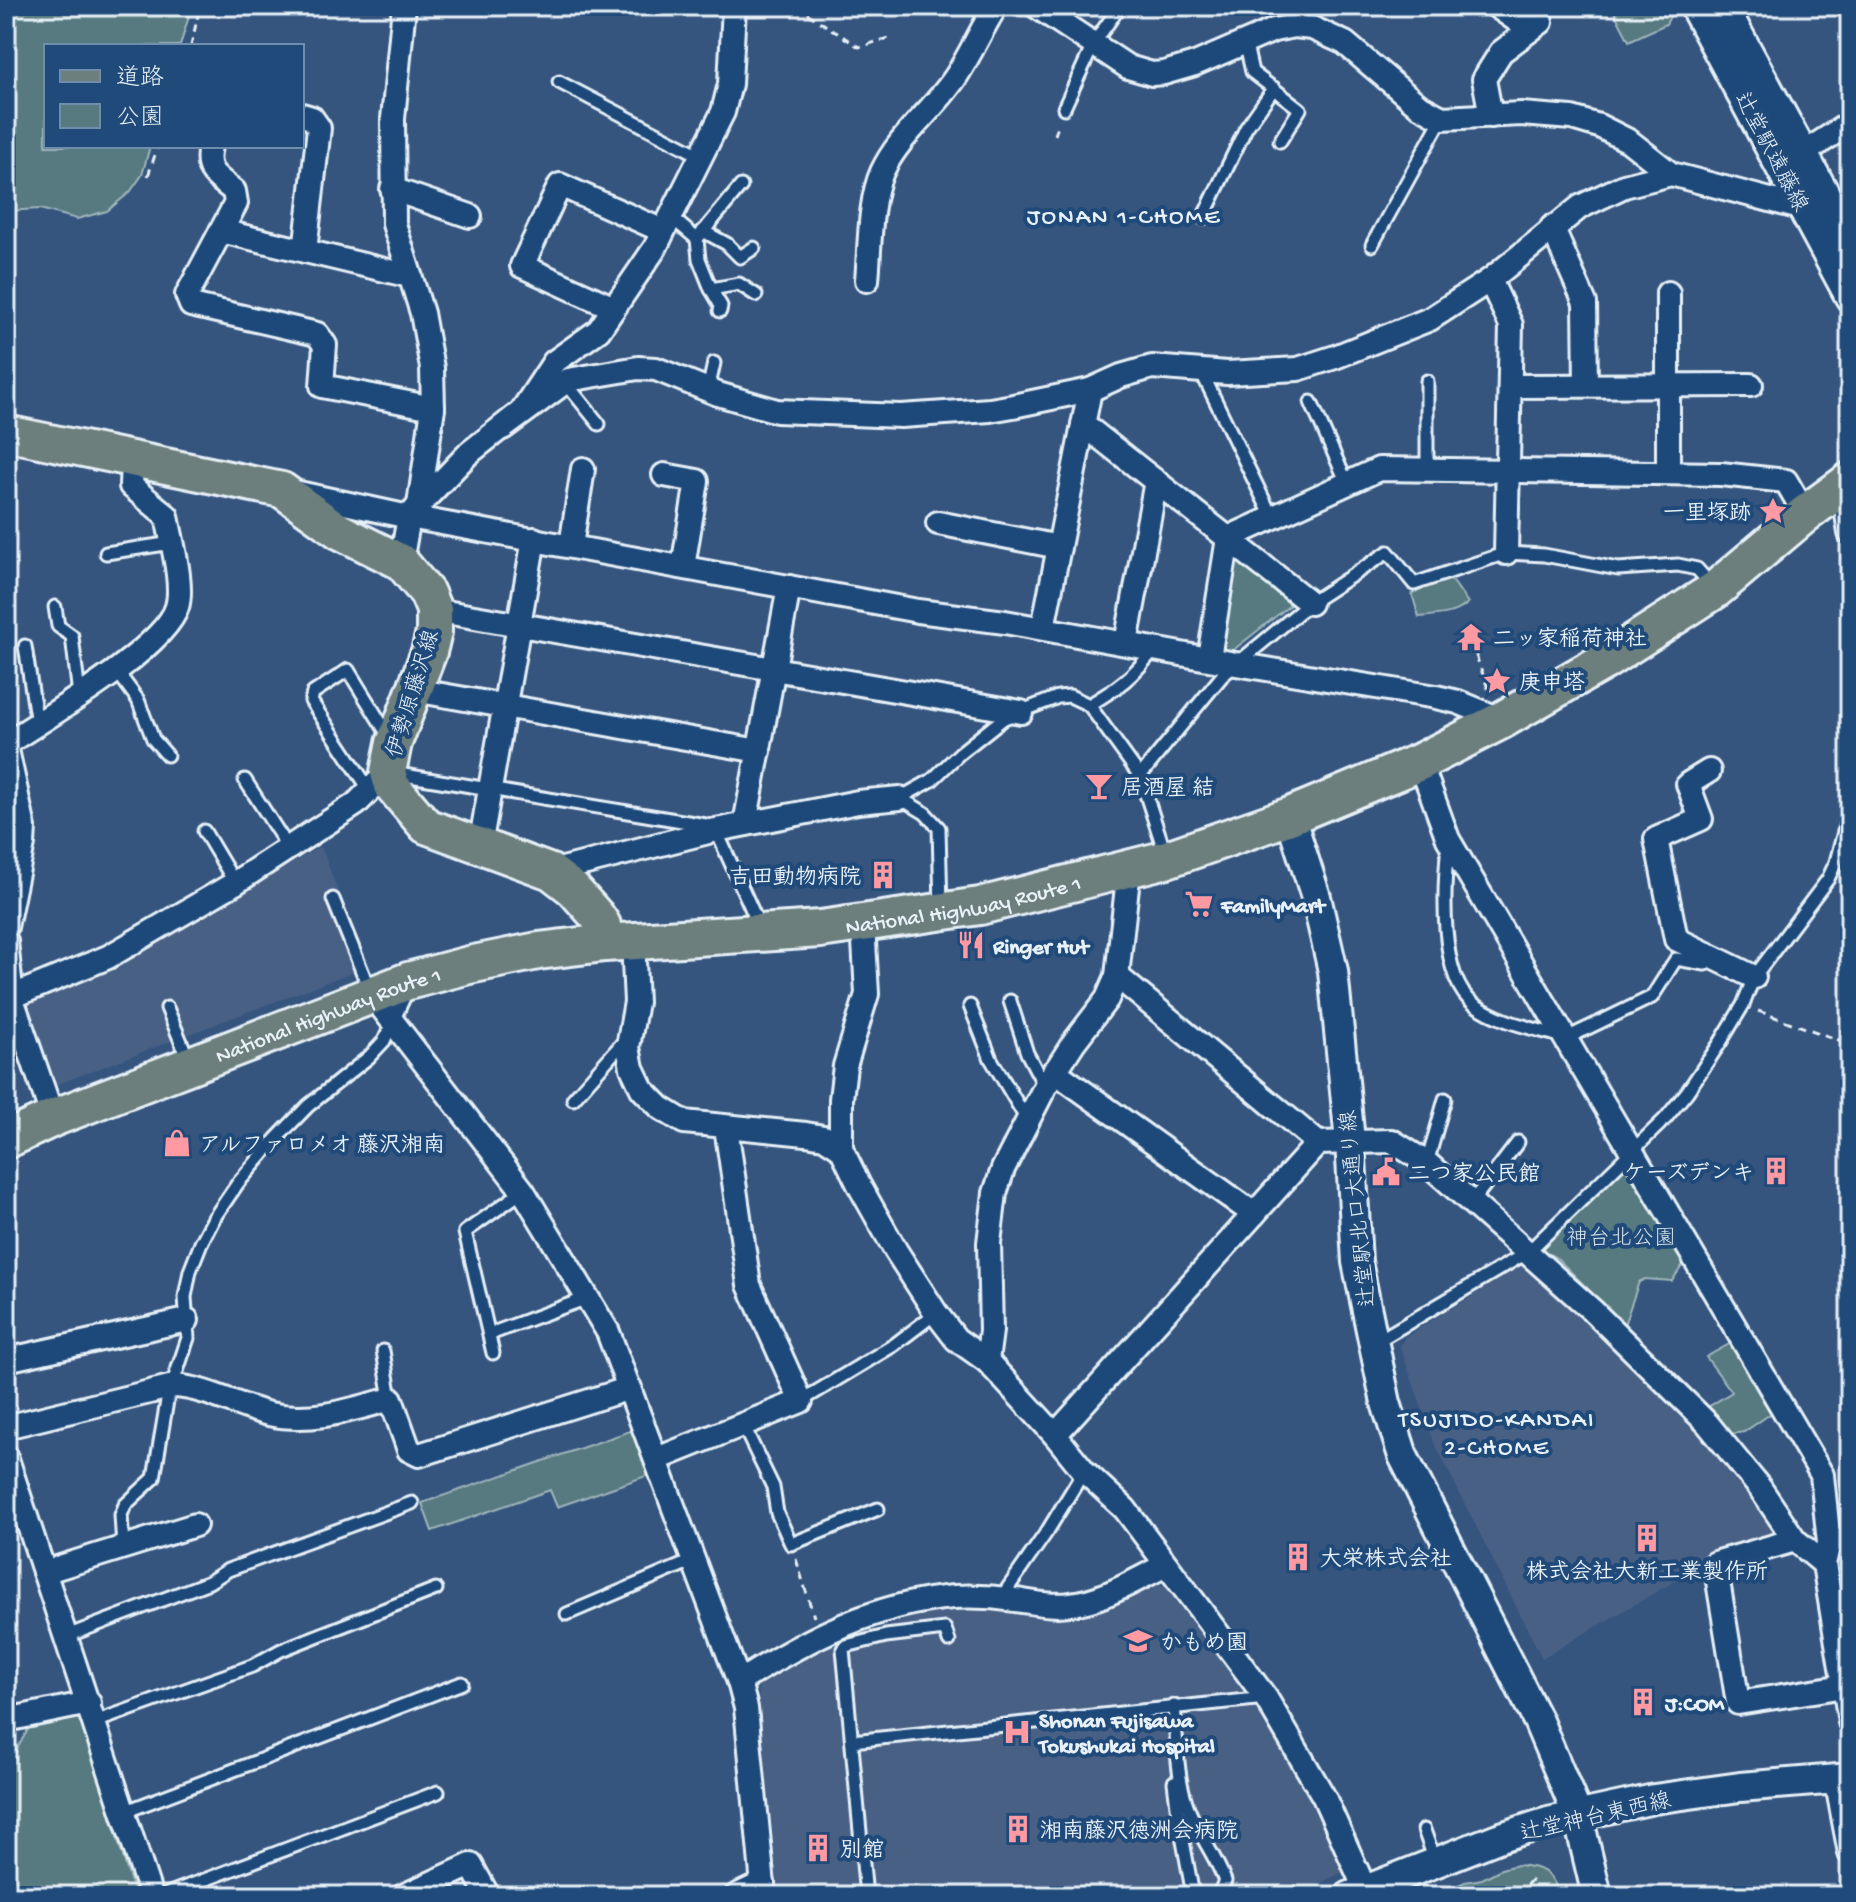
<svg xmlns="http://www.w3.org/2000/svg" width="1856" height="1902" font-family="'Gochi Hand','Klee One',sans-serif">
  <rect width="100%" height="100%" fill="#35557f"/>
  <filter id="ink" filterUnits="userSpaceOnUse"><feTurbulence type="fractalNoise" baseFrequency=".0125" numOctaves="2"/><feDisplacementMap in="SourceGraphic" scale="16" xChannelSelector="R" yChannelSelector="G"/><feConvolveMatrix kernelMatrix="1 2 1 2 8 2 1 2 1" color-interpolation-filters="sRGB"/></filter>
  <g filter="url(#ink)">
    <g fill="#486085">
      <polygon points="321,846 366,967 50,1087 21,1001 69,982 194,921"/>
      <polygon points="1526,1263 1712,1446 1779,1532 1706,1556 1706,1563 1542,1658 1434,1442 1400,1346 1405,1337"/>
      <polygon points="1158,1583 1165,1587 1235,1678 1264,1720 1301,1783 1334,1852 1339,1851 1347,1870 1294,1896 779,1896 758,1685 809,1654 920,1615 956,1611 1009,1610 1048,1619 1080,1618"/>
    </g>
    <g fill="#567a7f" stroke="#9fb6bc" stroke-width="2">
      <polygon points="82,6 192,6 180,46 46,46 46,146 150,146 142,175 130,192 107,211 77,219 40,209 6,211 6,12"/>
      <polygon points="1611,6 1674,6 1675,7 1666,24 1629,41"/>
      <polygon points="1237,560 1294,602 1232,651 1219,649"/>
      <path d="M1447,578l7,5 14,20c-12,12 -32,12 -49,14l-7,-23 9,-8z"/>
      <polygon points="1627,1164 1688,1257 1672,1281 1645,1279 1639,1282 1624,1325 1558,1259 1543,1250 1541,1245"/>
      <polygon points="1733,1342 1776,1410 1744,1432 1731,1434 1705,1409 1732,1392 1706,1357"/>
      <polygon points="636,1429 652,1474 557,1507 550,1490 432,1531 422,1503"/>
      <polygon points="80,1715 135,1896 6,1896 6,1768 30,1726"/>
      <path d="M1517,1865c25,2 35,6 43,31h-127l32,-14 17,-3 19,-10z"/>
    </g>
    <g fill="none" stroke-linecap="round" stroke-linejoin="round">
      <defs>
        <g id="service">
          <polyline points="1245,41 1252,72 1300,109 1280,141"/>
          <polyline points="559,82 701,156"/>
          <polyline points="1064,108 1094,43 1120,6"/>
          <polyline points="671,217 697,239 699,259 711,289 739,284 756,295"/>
          <polyline points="1203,218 1246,128 1274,88"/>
          <polyline points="703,231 727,244 740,257 754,248"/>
          <polyline points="697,239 741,186"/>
          <polyline points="1372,245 1442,118"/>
          <polyline points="711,289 721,306 720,311"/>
          <polyline points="1201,371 1272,517"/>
          <polyline points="565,382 599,424"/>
          <polyline points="708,390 714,363"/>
          <polyline points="1311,402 1347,483"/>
          <polyline points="1427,469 1427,381"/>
          <polyline points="106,553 172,543"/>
          <polyline points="55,607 58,626 72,636 79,695"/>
          <polyline points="25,646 37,724"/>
          <polyline points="116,670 138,700 153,739 167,755"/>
          <polyline points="1089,705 1140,776 1166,856"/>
          <polyline points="392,773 706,825 716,830 756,919"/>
          <polyline points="1140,776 1222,676 1310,603 1388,552 1414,584 1506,553 1544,555 1618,569 1678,565 1697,569 1712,586"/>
          <polyline points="245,780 289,849"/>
          <polyline points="369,789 311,701 313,693 348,670 390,738"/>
          <polyline points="204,831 235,883"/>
          <path d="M1448,844c-4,40 -10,134 26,160 26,19 63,25 93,34l85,-41 24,-38 29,5 4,-9"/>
          <polyline points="333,899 370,991"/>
          <path d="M941,908l-2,-80 -14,-15 -25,-15 32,-18 28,-27 44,-35 54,-21 12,-1 19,9c29,-17 45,-29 65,-56"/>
          <polyline points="1010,1001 1027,1053 1045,1087"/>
          <polyline points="970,1006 991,1059 1027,1120"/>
          <polyline points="167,1008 189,1061"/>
          <polyline points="573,1099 625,1040"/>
          <polyline points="1427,1163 1445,1099"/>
          <polyline points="1471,1203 1518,1142"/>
          <polyline points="490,1334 587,1298"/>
          <polyline points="1374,1343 1528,1252 1665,1119 1687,1092 1720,1043 1743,1005 1754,977 1828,879 1836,862 1850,809"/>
          <polyline points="383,1351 391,1399"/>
          <polyline points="493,1353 465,1232 523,1191"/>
          <polyline points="801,1401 894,1345 936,1313"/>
          <polyline points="743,1425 773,1487 777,1513 791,1544 878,1509"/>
          <polyline points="123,1547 121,1515 125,1505 154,1478 167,1401 188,1338 185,1297 190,1271 201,1243 214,1218 238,1183 276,1139 308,1106 369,1057 384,1041 407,991"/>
          <polyline points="1001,1598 1048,1530 1084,1471"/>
          <polyline points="567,1614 694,1560"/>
          <polyline points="67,1636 209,1582 228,1570 412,1503"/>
          <path d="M1174,1706c3,29 2,62 10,89 8,32 30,56 41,86l-7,15"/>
          <polyline points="95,1722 252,1666 281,1650 436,1589"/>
          <polyline points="852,1741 1266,1698"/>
          <polyline points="1174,1782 1178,1814 1193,1895 1198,1896"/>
          <polyline points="124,1812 462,1683"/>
          <polyline points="1424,1830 1435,1861"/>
          <polyline points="162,1896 438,1792"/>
          <polyline points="866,1896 843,1649 846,1646 886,1636 945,1629 949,1641"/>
        </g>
        <g id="minor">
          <polyline points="404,6 393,119 394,224 422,313 432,368 433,408 419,505"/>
          <polyline points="1036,6 1128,67 1152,74 1164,73 1195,64 1274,30 1294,26 1312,28 1345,43 1418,105 1442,118 1521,114 1572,118 1599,126 1629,141 1671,174"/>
          <polyline points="1496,6 1529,29"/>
          <polyline points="302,115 312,118 319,128 305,251"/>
          <polyline points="1491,116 1484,79 1501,52 1541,22"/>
          <path d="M210,146c-6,26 6,30 24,45l2,12 -49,92 4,10 126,29 8,11 -3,41 111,22"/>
          <polyline points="1802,154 1850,123"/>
          <polyline points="392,189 470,216"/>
          <polyline points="1552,227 1585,303 1586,385"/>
          <polyline points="221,231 410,276"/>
          <path d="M867,280c3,-32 2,-79 15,-108 17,-37 53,-63 75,-97 14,-22 25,-47 39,-69"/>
          <polyline points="1490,280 1511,325 1506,553"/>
          <polyline points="1668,293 1668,473"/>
          <polyline points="614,308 522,266 560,185 663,231"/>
          <polyline points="1510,386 1751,385"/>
          <polyline points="1083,424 1310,603"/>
          <polyline points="503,428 568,380 638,368 656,369 718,394 777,411 901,416 990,410 1013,406 1090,390 1121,376 1152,367 1227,373 1298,369 1335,357 1430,319 1490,280 1580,207 1624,186 1671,174 1812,211"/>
          <polyline points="664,475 697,481 683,567"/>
          <polyline points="1843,487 1850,533"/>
          <polyline points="294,492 409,517 918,611 1005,622 1236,664 1436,697 1458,702 1502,720"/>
          <polyline points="938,523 1059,547"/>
          <polyline points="571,546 583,469"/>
          <polyline points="401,562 409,517 419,505 469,453 521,412 554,362 599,330 655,248 723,112 730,84 734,6"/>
          <polyline points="434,610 1021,712"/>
          <polyline points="1043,628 1090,390"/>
          <polyline points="1126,643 1156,481"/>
          <polyline points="1209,658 1228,538 1379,469 1721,474 1786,481 1805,514"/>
          <polyline points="414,690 759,751"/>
          <path d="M6,744c39,-26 159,-96 171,-137 7,-23 -6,-67 -10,-91l-36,-30 1,-27"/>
          <polyline points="6,745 24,828 23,844 6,927"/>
          <polyline points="1420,762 1448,839 1822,1475 1829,1543 1824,1564"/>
          <polyline points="1709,771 1688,784 1701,819 1656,839 1676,939 1754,977"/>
          <polyline points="745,824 789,587"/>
          <polyline points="480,846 534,539"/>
          <polyline points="551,872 716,830 858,802 900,798"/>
          <polyline points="863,924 867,994 845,1066 841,1099 841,1148 859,1185 896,1251 936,1313 956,1339 987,1361 1055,1435 1084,1471 1125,1509 1266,1698 1324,1797 1365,1889"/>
          <polyline points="6,941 12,999 53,1118"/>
          <polyline points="633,942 636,1002 628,1047 632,1068 642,1089 661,1108 684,1122 806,1134 824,1137 841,1148"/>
          <polyline points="1117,976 1318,1143 1392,1141 1427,1163 1594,1312 1707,1423 1760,1488 1795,1540 1824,1564 1850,1722"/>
          <polyline points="373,996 523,1191 608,1332 739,1682 746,1708 764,1896"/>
          <polyline points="6,999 108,957 235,883 356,804 388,772"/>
          <polyline points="1054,1071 1254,1214"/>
          <polyline points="6,1360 187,1320"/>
          <polyline points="987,1361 991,1331 989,1243 995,1193 1003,1169 1045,1087 1074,1042 1107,999 1117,976 1129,869"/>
          <path d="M6,1427l168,-41c33,2 62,20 95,28 42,9 82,-4 122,-15l18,51 10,5 211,-67"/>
          <polyline points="1055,1435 1318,1143"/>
          <polyline points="6,1456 151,1896"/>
          <polyline points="657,1459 801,1401 749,1285 726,1127"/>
          <polyline points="1795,1540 1715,1563 1738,1703 1844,1686"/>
          <polyline points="1829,1543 1850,1538"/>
          <polyline points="44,1572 195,1525"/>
          <path d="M739,1682c66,-42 136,-79 215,-85 20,-1 41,0 61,3 18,2 37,7 55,4 33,-3 67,-25 96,-39"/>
          <polyline points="6,1720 89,1703"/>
          <polyline points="1836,1779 1850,1853"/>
          <polyline points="403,1896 471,1865 488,1896"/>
          <polyline points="736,1896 763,1883"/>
        </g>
        <g id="tertiary">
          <polyline points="1694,6 1850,297"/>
          <polyline points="1723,6 1850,240"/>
          <polyline points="1290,816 1316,897 1333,971 1350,1141 1357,1262 1386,1403 1403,1456 1538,1721 1578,1816 1597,1896"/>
          <polyline points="1350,1896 1498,1838 1548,1822 1654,1799 1740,1787 1850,1778"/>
        </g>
        <polyline id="primary" points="6,433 282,490 339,531 401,562 427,593 434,610 434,632 429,652 394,743 388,772 392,786 426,826 551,872 573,889 597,916 603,925 605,943"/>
        <g id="trunk">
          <path id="s1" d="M6,1140l47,-22 355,-137 61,-16 69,-14 67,-8 215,-14 160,-23 187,-47 123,-43 130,-54 82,-42 101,-58 112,-72 90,-76 45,-33"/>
        </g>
      </defs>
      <use href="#service" stroke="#e8f1f8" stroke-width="17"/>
      <use href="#minor" stroke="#e8f1f8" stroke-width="28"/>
      <use href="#tertiary" stroke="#e8f1f8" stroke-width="34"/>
      <use href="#primary" stroke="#e8f1f8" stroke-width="40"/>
      <use href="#trunk" stroke="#e8f1f8" stroke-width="42"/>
      <g stroke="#e8f1f8" stroke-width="3" stroke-dasharray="8 6" stroke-linecap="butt">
        <polyline points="796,6 859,47 889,38"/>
        <polyline points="191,46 200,6"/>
        <polyline points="1055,135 1059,123"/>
        <polyline points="148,176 158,146"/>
        <polyline points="1471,642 1489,691"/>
        <polyline points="1758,1011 1850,1044"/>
        <polyline points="796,1559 814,1617"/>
        <polyline points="1517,1896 1533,1878"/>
      </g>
      <use href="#service" stroke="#1f4a7a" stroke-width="11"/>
      <use href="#minor" stroke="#1f4a7a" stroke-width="22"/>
      <use href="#tertiary" stroke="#1f4a7a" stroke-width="28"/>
      <use href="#primary" stroke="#6c7f7c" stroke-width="34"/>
      <use href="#trunk" stroke="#6c7f7c" stroke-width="36"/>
    </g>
  </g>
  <defs>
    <symbol id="sight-bare" viewBox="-9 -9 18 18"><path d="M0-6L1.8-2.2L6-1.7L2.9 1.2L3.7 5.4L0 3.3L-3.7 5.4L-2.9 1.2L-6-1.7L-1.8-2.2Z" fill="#ff9aa2" stroke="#1f4a7a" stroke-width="2.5" paint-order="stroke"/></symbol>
    <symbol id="temple-bare" viewBox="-9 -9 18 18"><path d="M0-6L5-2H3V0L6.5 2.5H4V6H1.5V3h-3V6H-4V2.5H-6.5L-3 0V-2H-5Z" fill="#ff9aa2" stroke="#1f4a7a" stroke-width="2.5" paint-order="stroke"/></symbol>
    <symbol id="bar-bare" viewBox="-9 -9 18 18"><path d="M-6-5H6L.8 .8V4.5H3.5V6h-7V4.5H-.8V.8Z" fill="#ff9aa2" stroke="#1f4a7a" stroke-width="2.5" paint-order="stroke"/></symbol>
    <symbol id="building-bare" viewBox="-9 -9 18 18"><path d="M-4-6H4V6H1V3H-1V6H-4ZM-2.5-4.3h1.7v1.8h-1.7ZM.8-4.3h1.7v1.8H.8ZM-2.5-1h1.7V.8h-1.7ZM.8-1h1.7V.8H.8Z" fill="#ff9aa2" stroke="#1f4a7a" stroke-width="2.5" paint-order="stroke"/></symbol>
    <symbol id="supermarket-bare" viewBox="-9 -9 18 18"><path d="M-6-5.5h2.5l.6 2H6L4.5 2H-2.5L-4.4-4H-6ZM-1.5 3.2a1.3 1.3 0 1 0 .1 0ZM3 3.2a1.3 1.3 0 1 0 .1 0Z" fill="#ff9aa2" stroke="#1f4a7a" stroke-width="2.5" paint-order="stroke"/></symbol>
    <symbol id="restaurant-bare" viewBox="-9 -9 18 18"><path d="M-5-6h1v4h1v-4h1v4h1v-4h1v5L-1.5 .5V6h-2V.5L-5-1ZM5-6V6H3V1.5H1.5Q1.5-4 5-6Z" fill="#ff9aa2" stroke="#1f4a7a" stroke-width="2.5" paint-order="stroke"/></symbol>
    <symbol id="shop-bare" viewBox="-9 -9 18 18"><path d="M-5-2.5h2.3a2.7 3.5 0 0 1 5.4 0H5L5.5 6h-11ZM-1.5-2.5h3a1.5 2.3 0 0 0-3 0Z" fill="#ff9aa2" stroke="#1f4a7a" stroke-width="2.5" paint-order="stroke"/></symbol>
    <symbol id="civic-bare" viewBox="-9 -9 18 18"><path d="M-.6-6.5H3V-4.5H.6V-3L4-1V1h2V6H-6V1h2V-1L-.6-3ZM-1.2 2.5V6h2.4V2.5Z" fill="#ff9aa2" stroke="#1f4a7a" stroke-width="2.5" paint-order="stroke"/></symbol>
    <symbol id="school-bare" viewBox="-9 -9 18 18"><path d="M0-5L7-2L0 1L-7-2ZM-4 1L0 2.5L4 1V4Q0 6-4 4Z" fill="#ff9aa2" stroke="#1f4a7a" stroke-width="2.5" paint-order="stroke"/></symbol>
    <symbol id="hospital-bare" viewBox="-9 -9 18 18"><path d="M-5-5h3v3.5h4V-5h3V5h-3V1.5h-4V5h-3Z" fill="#ff9aa2" stroke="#1f4a7a" stroke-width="2.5" paint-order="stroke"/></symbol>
  </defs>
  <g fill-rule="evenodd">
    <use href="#sight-bare" x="1753" y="491" width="40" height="40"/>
    <use href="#temple-bare" x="1451" y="617" width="40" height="40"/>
    <use href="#sight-bare" x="1477" y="661" width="40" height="40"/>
    <use href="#bar-bare" x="1079" y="766" width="40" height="40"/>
    <use href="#building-bare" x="863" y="855" width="40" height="40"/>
    <use href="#supermarket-bare" x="1179" y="884" width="40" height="40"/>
    <use href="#restaurant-bare" x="951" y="925" width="40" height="40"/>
    <use href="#shop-bare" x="157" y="1123" width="40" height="40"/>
    <use href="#building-bare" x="1756" y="1151" width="40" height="40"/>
    <use href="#civic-bare" x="1366" y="1152" width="40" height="40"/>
    <use href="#building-bare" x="1627" y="1518" width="40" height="40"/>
    <use href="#building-bare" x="1278" y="1537" width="40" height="40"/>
    <use href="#school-bare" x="1118" y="1621" width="40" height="40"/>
    <use href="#building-bare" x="1623" y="1682" width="40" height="40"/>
    <use href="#hospital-bare" x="997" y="1712" width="40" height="40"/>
    <use href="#building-bare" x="998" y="1809" width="40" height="40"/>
    <use href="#building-bare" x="798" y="1828" width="40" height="40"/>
  </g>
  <g text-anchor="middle" stroke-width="8" stroke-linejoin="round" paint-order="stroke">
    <g font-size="22" fill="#e8f1f8" stroke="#1f4a7a">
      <text transform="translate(1773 151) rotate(62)" y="8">辻堂駅遠藤線</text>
      <text transform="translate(411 693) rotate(-73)" y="8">伊勢原藤沢線</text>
      <text dy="8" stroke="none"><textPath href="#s1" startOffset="994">National Highway Route 1</textPath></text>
      <text dy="8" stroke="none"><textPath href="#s1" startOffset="346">National Highway Route 1</textPath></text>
      <text transform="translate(1356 1209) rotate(-96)" y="8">辻堂駅北口大通り線</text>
      <text transform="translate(1595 1815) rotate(-13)" y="8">辻堂神台東西線</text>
    </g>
    <g font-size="22" font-weight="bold" fill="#e8f1f8" stroke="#1f4a7a" text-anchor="start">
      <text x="1751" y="519" text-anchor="end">一里塚跡</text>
      <text x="1493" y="645">二ッ家稲荷神社</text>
      <text x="1519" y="689">庚申塔</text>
      <text x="1121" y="794">居酒屋 結</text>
      <text x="861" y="883" text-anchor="end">吉田動物病院</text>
      <text x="1221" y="912">FamilyMart</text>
      <text x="993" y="953">Ringer Hut</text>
      <text x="199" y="1151">アルファロメオ 藤沢湘南</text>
      <text x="1754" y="1179" text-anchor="end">ケーズデンキ</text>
      <text x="1408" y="1180">二つ家公民館</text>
      <text x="1320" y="1565">大栄株式会社</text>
      <text x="1647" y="1578" text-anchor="middle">株式会社大新工業製作所</text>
      <text x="1160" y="1649">かもめ園</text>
      <text x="1665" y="1710">J:COM</text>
      <text x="1039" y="1727">Shonan Fujisawa<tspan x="1039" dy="25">Tokushukai Hospital</tspan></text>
      <text x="1040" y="1837">湘南藤沢徳洲会病院</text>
      <text x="840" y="1856">別館</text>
    </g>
    <g font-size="22" fill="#d2dfe6" stroke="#1f4a7a">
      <text x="1621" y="1244">神台北公園</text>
    </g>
    <g font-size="24" letter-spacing="2" fill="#e8f1f8" stroke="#1f4a7a">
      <text x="1124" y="223">JONAN 1-CHOME</text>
      <text x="1497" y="1426">TSUJIDO-KANDAI<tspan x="1497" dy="28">2-CHOME</tspan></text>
    </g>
  </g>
  <rect width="1856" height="1902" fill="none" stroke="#1f4a7a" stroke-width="32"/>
  <rect x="16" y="16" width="1824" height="1870" fill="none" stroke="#e8f1f8" stroke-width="3" filter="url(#ink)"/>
  <rect x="44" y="44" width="260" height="104" fill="#1f4a7a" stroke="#6f8dac" stroke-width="2"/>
  <rect x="60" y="70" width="40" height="12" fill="#6c7f7c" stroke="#6f8dac" stroke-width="2"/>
  <text x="116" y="84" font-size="24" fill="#e8f1f8">道路</text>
  <rect x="60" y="104" width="40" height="24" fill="#567a7f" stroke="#6f8dac" stroke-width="2"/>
  <text x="116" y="124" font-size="24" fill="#e8f1f8">公園</text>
</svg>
